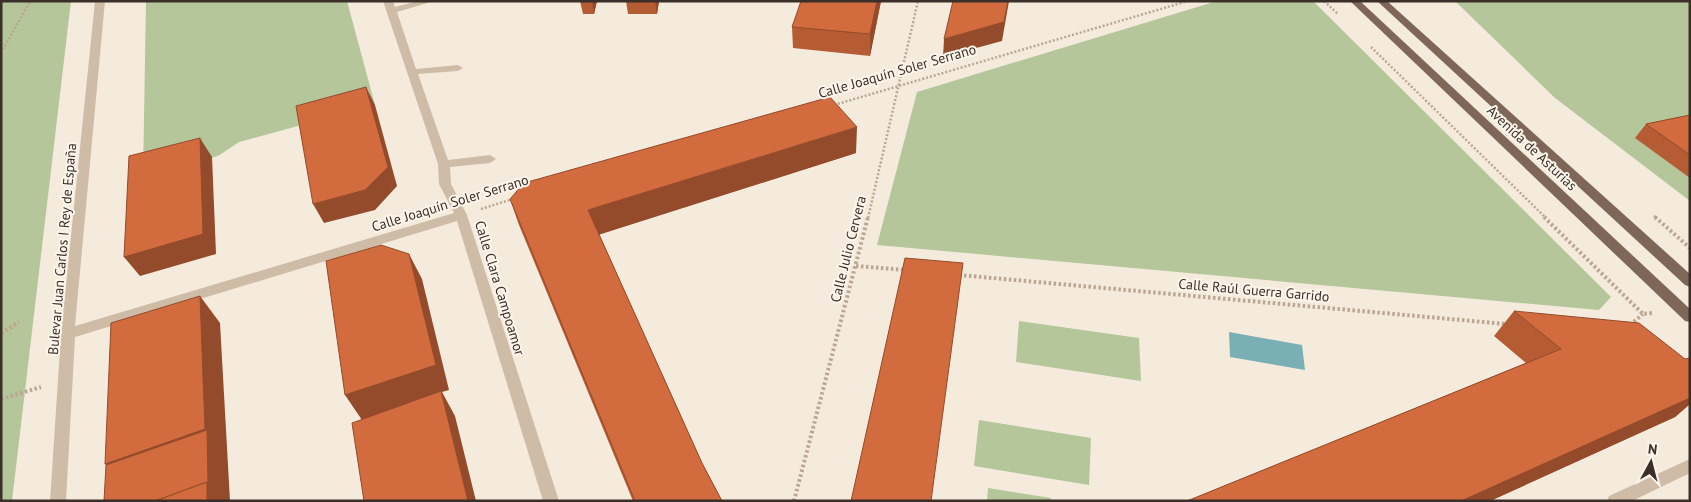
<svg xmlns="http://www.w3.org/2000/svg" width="1691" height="502" font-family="'PT Sans',sans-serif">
  <rect width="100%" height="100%" fill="#f5ebdd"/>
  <g fill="#b5c69b">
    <polygon points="1,1 71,1 12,501 1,501"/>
    <polygon points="146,1 347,1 375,105 239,142 218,156 143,176"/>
    <polygon points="1217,1 1314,2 1611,297 1599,310 877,245 917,92"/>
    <polygon points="1455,1 1690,1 1690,201 1555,98"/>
    <polygon points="1019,321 1139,338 1141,381 1016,362"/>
    <polygon points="979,420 1091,438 1089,485 974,466"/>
    <polygon points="988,488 1051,498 1050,501 987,501"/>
  </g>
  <polygon fill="#79afb5" points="1229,332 1302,345 1305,370 1230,357"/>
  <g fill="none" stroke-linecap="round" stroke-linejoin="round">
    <g stroke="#bba691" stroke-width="2.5" stroke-dasharray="2 2" stroke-linecap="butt">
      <polyline points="1324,1 1338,14"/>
      <polyline points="1371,47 1546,218"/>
      <polyline points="1,53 30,1"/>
      <polyline points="834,105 1188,1"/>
      <polyline points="481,209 513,199"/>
      <polyline points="1654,216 1657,218"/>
      <polyline points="868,218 918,1"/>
    </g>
    <g stroke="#bba691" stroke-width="4" stroke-dasharray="2.5 2.5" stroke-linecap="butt">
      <polyline points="1544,217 1643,314 1653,313"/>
      <polyline points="1655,217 1690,248"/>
      <polyline points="856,266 906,270"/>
      <polyline points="959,275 1506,324"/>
      <polyline points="1630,325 1643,314"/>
      <polyline points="1,333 19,322"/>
      <polyline points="1,399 41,387"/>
      <polyline points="794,501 868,217"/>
    </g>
    <g fill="#cfbca7" fill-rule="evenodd">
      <polygon points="95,1 105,1 75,326 454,213 439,184 438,164 383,1 393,1 395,7 418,1 434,1 397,12 416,69 458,65 463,68 458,71 418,74 448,160 490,155 496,159 490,163 450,167 451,184 467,215 559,501 543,501 457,221 75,337 66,501 50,501 61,334"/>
      <polygon points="1690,459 1690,473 1632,501 1607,501 1609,496"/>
    </g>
    <g fill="#7e6758" fill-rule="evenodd">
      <polygon points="1350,1 1360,1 1690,309 1690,322 1685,321"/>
      <polygon points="1377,1 1387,1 1690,274 1690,287 1685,285"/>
    </g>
  </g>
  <g fill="#b55c35">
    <polygon points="580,1 597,1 594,14 583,14"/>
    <polygon points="626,1 659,1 657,14 628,14"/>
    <polygon points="801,1 881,1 870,56 793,48 792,27"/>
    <polygon points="1690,115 1690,178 1635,138 1646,124"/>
    <polygon points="856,153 599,234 702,463 722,501 633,501 519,225 510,199"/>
    <polygon points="1514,311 1685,359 1690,358 1690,404 1675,417 1490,501 1187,501 1526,363 1494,336"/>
  </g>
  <g fill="#934b2b">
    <polygon points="592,1 597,1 594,14"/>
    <polygon points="655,1 659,1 657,14"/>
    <polygon points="877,1 881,1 870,56 870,34"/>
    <polygon points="1009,1 1002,41 943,57 944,39"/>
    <polygon points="366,87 375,105 397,186 375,210 324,223 313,204"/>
    <polygon points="857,127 856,153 595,236 588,210"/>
    <polygon points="200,138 212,157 216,254 140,276 124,257"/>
    <polygon points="409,254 422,279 449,390 442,392 455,416 476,501 468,501 362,420 345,395"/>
    <polygon points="200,296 220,323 230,501 160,501 132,489 105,464"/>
    <polygon points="1690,395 1690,404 1675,417 1490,501 1461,501"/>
  </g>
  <g fill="#d26b3e" stroke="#934b2b">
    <polygon points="801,1 877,1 870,34 792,27"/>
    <polygon points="953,1 1008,1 1004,22 944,39"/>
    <polygon points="366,87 388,167 365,190 313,204 296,106"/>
    <polygon points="830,97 857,127 588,210 702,463 722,501 635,501 510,199 524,183"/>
    <polygon points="1690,115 1690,155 1646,124"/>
    <polygon points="200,138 203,234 124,257 129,156"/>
    <polygon points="381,245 409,254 436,365 345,395 326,261"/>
    <polygon points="905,258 963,263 931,501 851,501"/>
    <polygon points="200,296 205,429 105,464 111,323"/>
    <polygon points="1514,311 1639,323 1685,359 1690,358 1690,398 1461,501 1187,501 1561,349"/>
    <polygon points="441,391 468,501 364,501 352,423"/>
    <polygon points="207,430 208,483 207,482 155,501 104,501 106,465"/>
    <polygon points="207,482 207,501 155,501"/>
  </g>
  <g text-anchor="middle" stroke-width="4" stroke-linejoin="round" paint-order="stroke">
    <g font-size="14" fill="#3b2f29" stroke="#fcf5eb">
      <text transform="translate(897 71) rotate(-16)" y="5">Calle Joaquín Soler Serrano</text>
      <text transform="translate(1532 148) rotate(43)" y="5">Avenida de Asturias</text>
      <text transform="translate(450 203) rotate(-17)" y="5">Calle Joaquín Soler Serrano</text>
      <text transform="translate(62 249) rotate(-85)" y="5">Bulevar Juan Carlos I Rey de España</text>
      <text transform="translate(848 249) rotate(-76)" y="5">Calle Julio Cervera</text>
      <text transform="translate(500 288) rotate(73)" y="5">Calle Clara Campoamor</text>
      <text transform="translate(1254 290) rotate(5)" y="5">Calle Raúl Guerra Garrido</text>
    </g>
  </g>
  <rect width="1691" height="502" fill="none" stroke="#3b2f29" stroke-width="5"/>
  <g transform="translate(1651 462) rotate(7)" stroke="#fcf5eb" stroke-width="4" paint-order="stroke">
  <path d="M0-4L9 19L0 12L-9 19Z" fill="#3b2f29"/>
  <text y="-8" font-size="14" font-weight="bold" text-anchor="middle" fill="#3b2f29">N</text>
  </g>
</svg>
